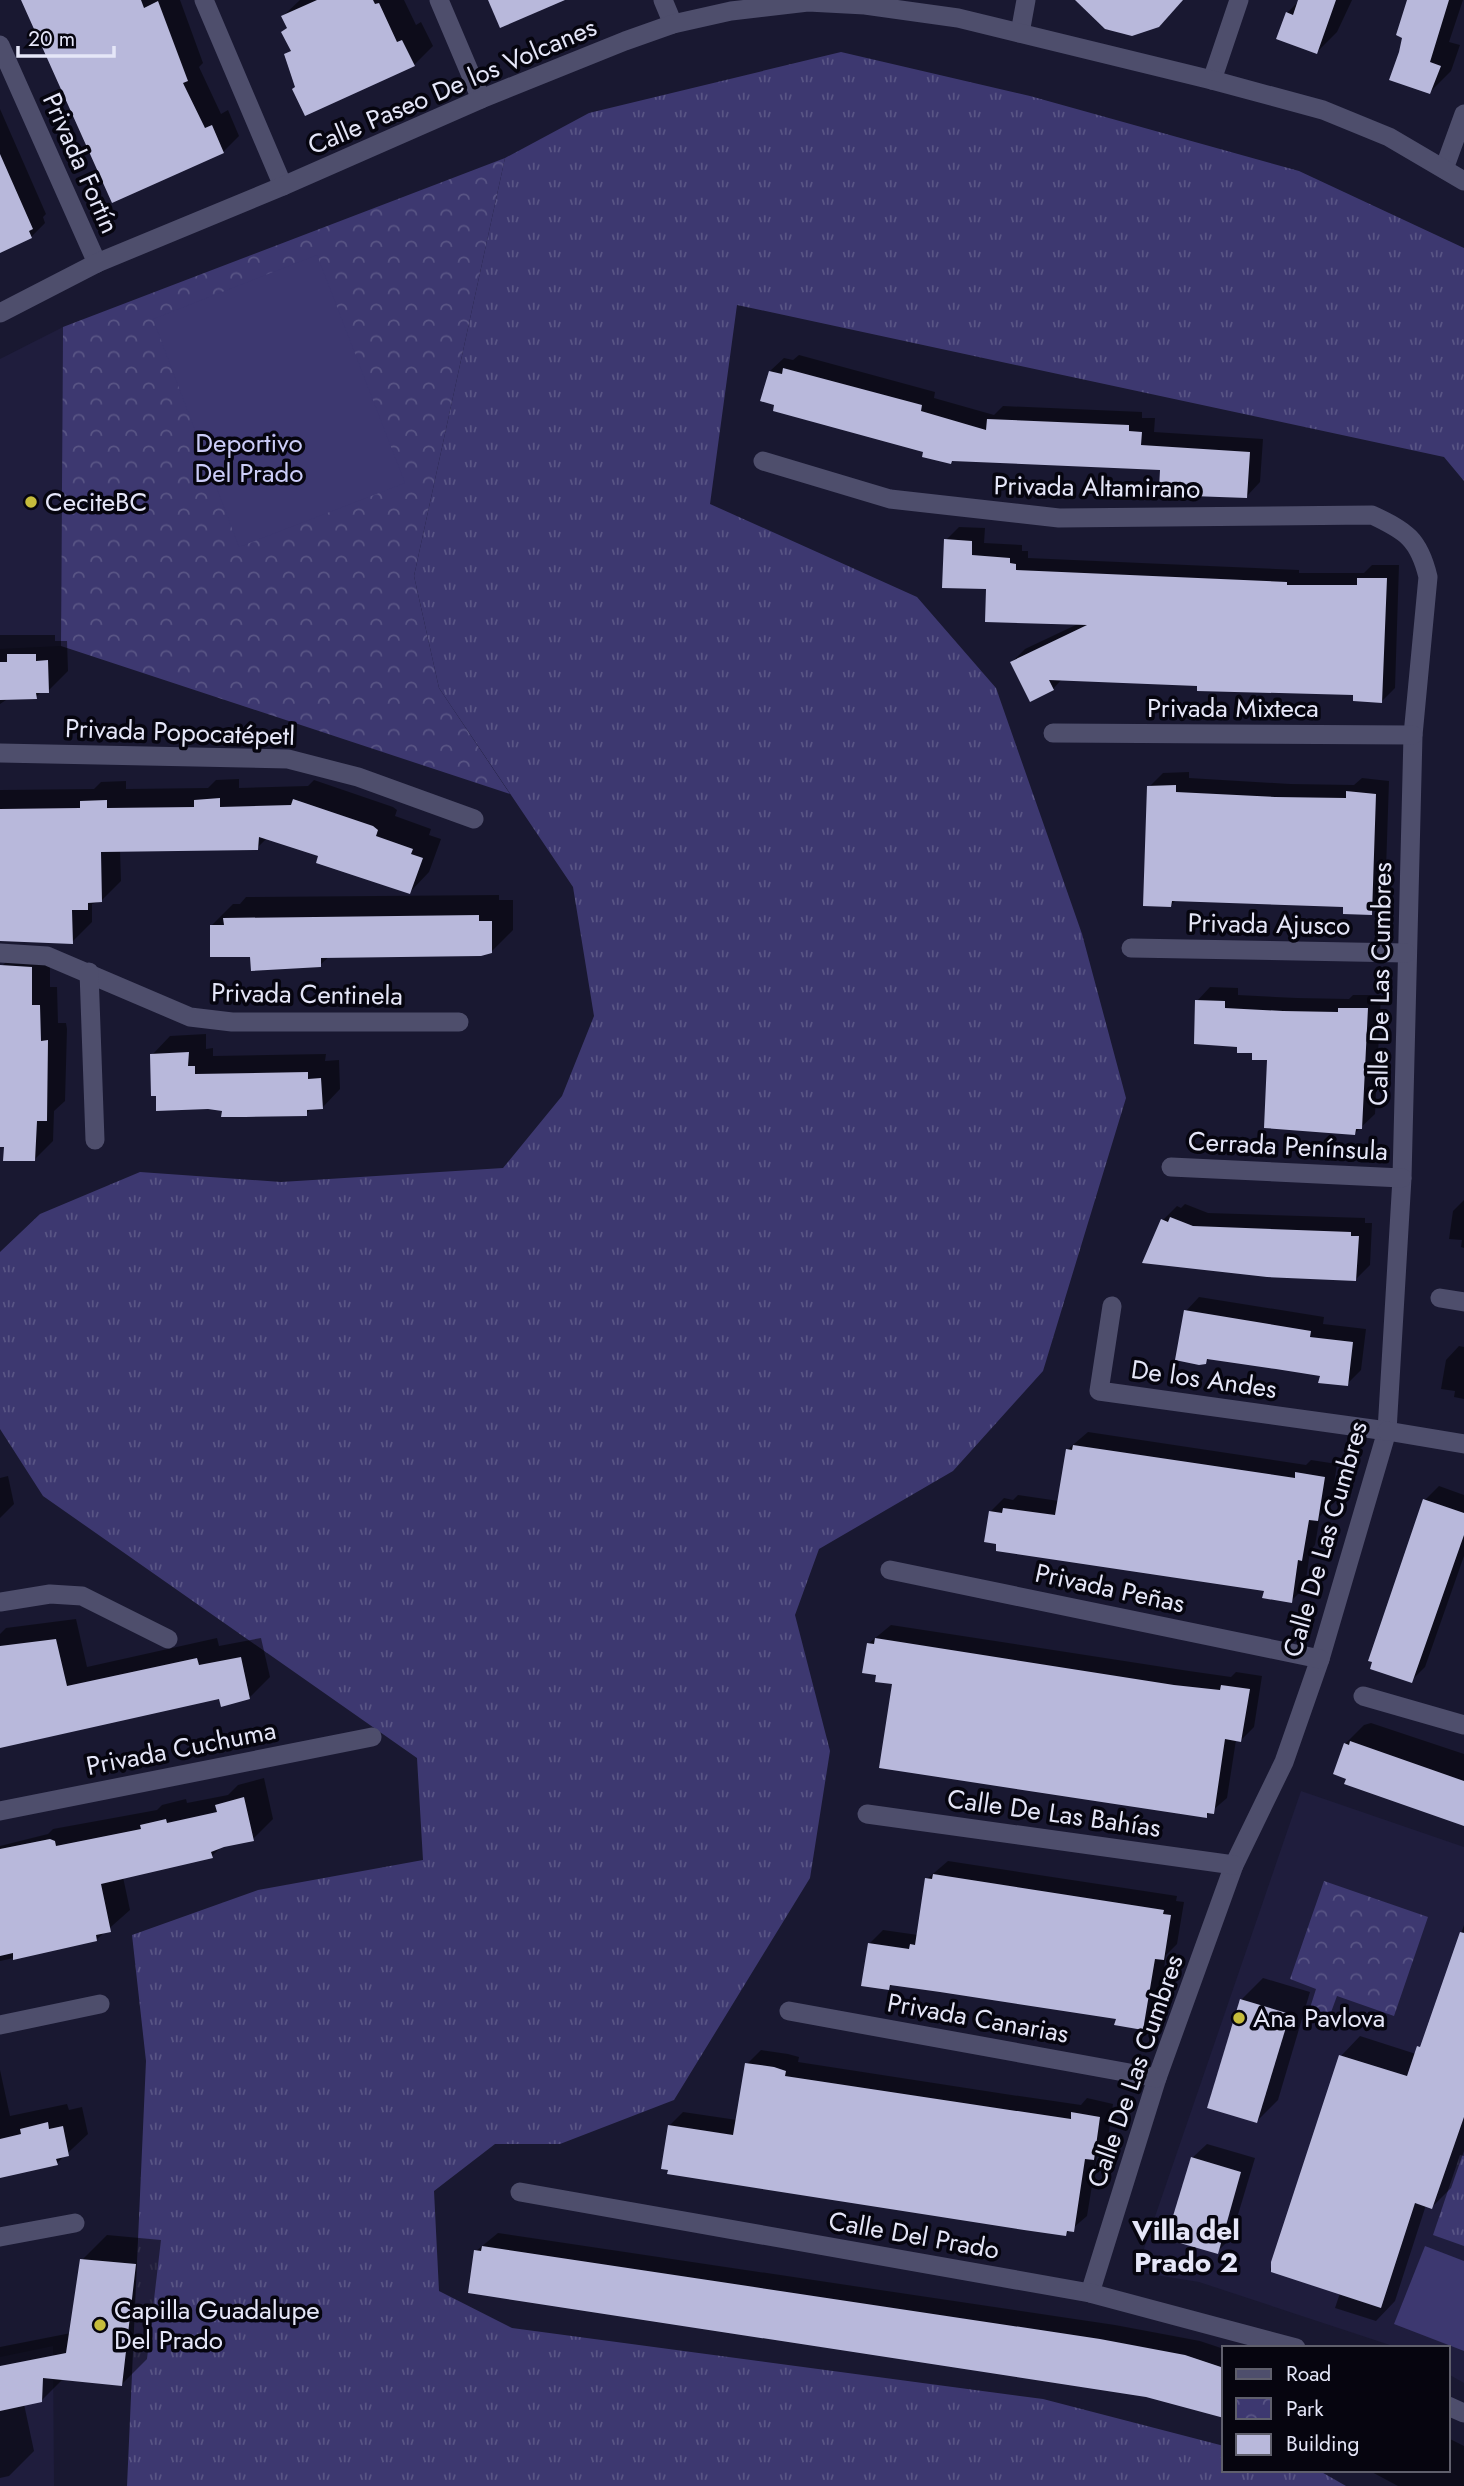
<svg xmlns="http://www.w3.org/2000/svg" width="1464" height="2486" font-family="Jost,sans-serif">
  <defs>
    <pattern id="grass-tufts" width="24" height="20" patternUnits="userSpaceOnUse" patternTransform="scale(1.75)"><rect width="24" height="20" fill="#3d3870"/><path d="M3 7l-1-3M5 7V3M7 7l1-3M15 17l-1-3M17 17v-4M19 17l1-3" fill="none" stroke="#595585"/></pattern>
    <pattern id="park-crowns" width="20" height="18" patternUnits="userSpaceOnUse" patternTransform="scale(1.75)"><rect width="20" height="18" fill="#3d3870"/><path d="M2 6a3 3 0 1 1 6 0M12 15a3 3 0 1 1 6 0" fill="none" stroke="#595585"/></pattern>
  </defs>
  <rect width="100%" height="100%" fill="#191831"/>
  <g fill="#1f1d3d">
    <polygon points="63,327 61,646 0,649 0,359"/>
    <polygon points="1301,1791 1464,1847 1464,2383 1448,2374 1448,2348 1399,2348 1199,2282 1136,2272"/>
    <polygon points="53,2346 54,2486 0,2486 0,2357"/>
  </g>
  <g fill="url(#grass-tufts)">
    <polygon points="841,52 1030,96 1299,171 1464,248 1464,481 1444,457 737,305 710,504 917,597 996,688 1082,934 1126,1098 1043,1371 953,1471 819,1549 795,1615 830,1751 810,1878 674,2100 560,2144 495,2144 434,2191 439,2291 512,2328 1043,2399 1224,2446 1224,2470 1318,2470 1346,2486 127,2486 146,2061 132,1935 258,1890 423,1860 417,1758 43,1496 0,1429 0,1252 40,1214 140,1172 281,1182 503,1168 562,1096 594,1016 573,887 439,688 414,576 505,158 589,113"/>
    <polygon points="1460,2155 1464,2156 1464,2246 1433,2235"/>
  </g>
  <g fill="url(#park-crowns)">
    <polygon points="505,158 414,576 439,688 510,794 61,646 63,327"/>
    <polygon points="1324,1881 1428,1917 1394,2016 1337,1996 1330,2015 1310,2008 1316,1989 1290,1979"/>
  </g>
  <g fill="#3d3870">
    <polygon points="317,255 405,483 239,547 153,319"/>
    <polygon points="1425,2246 1464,2261 1464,2351 1394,2324"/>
  </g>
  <g fill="#0007">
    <polygon points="23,0 180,0 203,63 199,67 221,114 228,110 239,136 223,152"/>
    <polygon points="300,0 404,0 416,25 421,22 433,46 414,65 296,87 286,55 292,49 283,32 288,27 283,16"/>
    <polygon points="1352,0 1337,32 1317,52 1287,13 1300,0"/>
    <polygon points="1409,0 1463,0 1449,42 1460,45 1451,71 1430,92 1404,37"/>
    <polygon points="0,109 46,214 43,217 45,223 31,237 0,251"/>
    <polygon points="799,355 935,392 934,398 994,415 1003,406 1142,412 1142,418 1155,418 1154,432 1263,439 1260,482 1247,496 1161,468 925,450 770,371 784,358 793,360"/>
    <polygon points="959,527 985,528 984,543 1022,545 1022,551 1028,551 1028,558 1299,570 1299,573 1364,573 1372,565 1399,565 1395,688 1382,701 1355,694 1063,678 1053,689 1012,662 1025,649 1080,623 988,588 946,540"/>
    <polygon points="0,635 55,635 55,641 67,641 68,671 48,691 42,691 36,697 9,698 0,704"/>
    <polygon points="1189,772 1189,778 1290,784 1354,785 1362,778 1389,781 1385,899 1371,913 1345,905 1176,900 1171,905 1149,787 1163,773"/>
    <polygon points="239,779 239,788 308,786 314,780 393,807 397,810 395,816 431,829 429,835 441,839 429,872 410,892 321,855 267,838 257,848 120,850 121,881 101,901 92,904 92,922 72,942 0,939 0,790 94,789 101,782 126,781 126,789 208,788 216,780"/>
    <polygon points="499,895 499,900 513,900 513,930 492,951 330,956 320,965 252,956 211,926 233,904 240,904 246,897"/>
    <polygon points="20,948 50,949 50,987 57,987 58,1023 66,1023 67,1029 65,1101 54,1111 53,1141 35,1159 0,1146 2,966"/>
    <polygon points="1210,987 1238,988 1238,995 1297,998 1349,999 1353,995 1381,995 1375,1114 1355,1133 1269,1058 1239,1045 1197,1001"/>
    <polygon points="206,1034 206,1049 213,1048 213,1056 326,1054 325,1061 339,1060 340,1089 322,1108 312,1108 306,1114 223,1109 152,1055 170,1036"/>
    <polygon points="1464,1200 1464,1248 1461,1247 1462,1240 1449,1239 1453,1211"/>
    <polygon points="1185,1204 1208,1213 1365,1218 1365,1223 1372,1223 1370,1265 1356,1279 1267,1276 1163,1220 1177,1206 1181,1208"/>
    <polygon points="1199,1297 1324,1317 1323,1324 1366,1329 1361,1370 1347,1384 1322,1374 1210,1358 1205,1362 1186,1311"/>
    <polygon points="1459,1346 1464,1347 1464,1399 1454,1397 1455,1391 1441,1389 1446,1360"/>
    <polygon points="1088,1432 1306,1465 1311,1460 1337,1464 1331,1505 1320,1516 1315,1545 1310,1551 1305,1587 1291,1601 1266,1590 990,1512 1004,1498 1013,1500 1018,1495 1059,1501 1067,1450"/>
    <polygon points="8,1476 14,1504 0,1518 0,1478"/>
    <polygon points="1439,1486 1464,1495 1464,1556 1425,1667 1411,1681 1425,1500"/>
    <polygon points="76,1619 87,1667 217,1638 219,1646 261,1638 270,1677 249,1698 221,1697 0,1746 0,1634 6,1628"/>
    <polygon points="891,1625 1189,1671 1231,1677 1236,1672 1262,1676 1254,1727 1241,1740 1236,1740 1227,1798 1206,1816 894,1683 878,1674 868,1644"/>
    <polygon points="1371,1723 1464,1754 1464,1825 1345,1744 1364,1725"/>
    <polygon points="264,1778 273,1819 253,1839 222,1846 212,1856 123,1877 130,1910 96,1940 0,1961 0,1846 48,1834 53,1829 157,1810 162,1805 186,1799 187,1803 228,1795 238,1785"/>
    <polygon points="948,1861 1177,1896 1176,1901 1184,1902 1177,1944 1166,1955 1157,2014 1143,2028 1118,2017 893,1984 889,1988 869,1944 883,1930 918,1935 927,1879"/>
    <polygon points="1464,1925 1464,2151 1451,2188 1432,2207 1426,2205 1395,2301 1376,2321 1335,2308 1340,2293 1270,2270 1341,2056 1360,2036 1416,2054 1424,2042"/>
    <polygon points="1263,1978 1310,1992 1278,2100 1257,2121 1241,2000"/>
    <polygon points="761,2050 788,2054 799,2057 798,2062 1005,2094 1081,2105 1087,2098 1113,2104 1107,2145 1097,2155 1087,2216 1066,2234 669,2126 683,2112 737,2120 747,2064"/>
    <polygon points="0,2070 10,2116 67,2104 69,2110 82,2107 88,2134 57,2163 0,2176"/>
    <polygon points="1207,2144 1255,2158 1231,2238 1217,2252 1192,2158"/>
    <polygon points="498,2233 1115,2325 1200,2341 1224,2349 1224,2417 1193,2406 476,2251"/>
    <polygon points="107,2235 161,2240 147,2359 122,2384 63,2379 42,2400 24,2404 34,2451 9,2476 0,2478 0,2347 71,2333 82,2260"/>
    <polygon points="1448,2438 1464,2446 1464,2486 1398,2486 1368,2470 1448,2470"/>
  </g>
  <g fill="#b8b8db">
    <polygon points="21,0 141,0 144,8 158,1 188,81 183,83 205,128 212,125 224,153 112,203"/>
    <polygon points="317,0 373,0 375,4 379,3 397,42 402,40 415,66 305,116 292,89 295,87 284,54 291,51 281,32 287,28 281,16"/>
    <polygon points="488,0 565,0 500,28"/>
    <polygon points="1075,0 1183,0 1159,27 1132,36 1105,29"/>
    <polygon points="1298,0 1336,0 1317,54 1276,39 1286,12 1293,15"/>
    <polygon points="1407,0 1449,0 1430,62 1441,66 1430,94 1389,80 1399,52 1402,38 1396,35"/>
    <polygon points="0,154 33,229 29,231 32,238 0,253"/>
    <polygon points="783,368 922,405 921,411 986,430 987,419 1129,425 1129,431 1142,432 1141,445 1250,452 1247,498 1164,495 1164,490 1159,489 1160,470 952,461 951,464 922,457 923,452 773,411 774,405 760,401 769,371 782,374"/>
    <polygon points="944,539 972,541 972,555 1010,558 1010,563 1016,564 1016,570 1287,582 1287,585 1357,585 1357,578 1387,578 1382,703 1353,701 1353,695 1197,691 1197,686 1049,680 1054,690 1030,702 1010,662 1087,625 985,622 986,589 942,588"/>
    <polygon points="7,654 36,654 36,661 48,660 49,693 36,693 37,699 0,700 0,662 7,662"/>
    <polygon points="1176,785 1176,792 1275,797 1346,798 1346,791 1376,794 1372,915 1343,914 1343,907 1172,901 1171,907 1143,906 1147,786"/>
    <polygon points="220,798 220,807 291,805 293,799 373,826 378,830 376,836 413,849 411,854 423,858 410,894 316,863 318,856 259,837 258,850 101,852 102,902 88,903 88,910 72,910 73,944 0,941 0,809 80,808 80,801 107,800 107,808 194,807 194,800"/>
    <polygon points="479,915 479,921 492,921 492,953 481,956 321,958 321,967 251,971 250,957 210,957 210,925 224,925 223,918"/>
    <polygon points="0,965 32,967 32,1005 40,1005 41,1041 48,1040 47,1121 37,1121 35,1161 3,1161 4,1147 0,1147"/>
    <polygon points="1195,1000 1225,1001 1225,1008 1283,1011 1338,1012 1338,1008 1368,1008 1362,1129 1356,1129 1355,1135 1264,1128 1267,1060 1252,1060 1252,1053 1237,1053 1237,1047 1194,1044"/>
    <polygon points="189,1052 188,1066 195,1066 195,1074 308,1072 308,1079 321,1078 323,1109 307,1110 307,1116 245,1117 221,1117 222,1111 208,1109 156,1111 156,1096 151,1096 150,1054"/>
    <polygon points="1170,1217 1193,1226 1351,1232 1351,1236 1359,1236 1356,1281 1267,1277 1142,1263 1161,1219 1168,1222"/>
    <polygon points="1184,1310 1311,1331 1310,1337 1353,1342 1348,1386 1318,1383 1320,1376 1276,1369 1207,1359 1206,1364 1199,1365 1175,1360"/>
    <polygon points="1073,1445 1295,1478 1295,1472 1325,1477 1318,1521 1309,1520 1302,1561 1298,1560 1292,1603 1262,1598 1264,1591 996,1551 996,1544 984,1542 989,1511 1002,1513 1003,1508 1055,1515 1066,1449 1072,1450"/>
    <polygon points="1423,1499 1464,1513 1464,1535 1412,1683 1370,1669 1372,1662 1368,1661"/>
    <polygon points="875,1638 1174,1685 1220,1690 1221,1685 1250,1689 1241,1742 1225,1739 1214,1814 1207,1813 1207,1818 879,1768 892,1684 875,1682 876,1675 862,1673 867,1643 874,1644"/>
    <polygon points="56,1639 67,1686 197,1658 199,1665 241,1657 250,1699 221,1707 219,1699 0,1748 0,1646"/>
    <polygon points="1350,1741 1464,1781 1464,1826 1344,1784 1346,1779 1333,1774 1344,1743 1349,1745"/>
    <polygon points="244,1797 254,1841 224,1847 211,1852 213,1858 101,1884 111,1932 96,1935 97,1941 13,1960 13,1953 0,1956 0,1849 50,1839 55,1841 56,1846 141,1829 140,1825 166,1819 167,1823 217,1812 215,1805"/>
    <polygon points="933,1874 1164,1910 1163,1914 1171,1915 1164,1960 1155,1959 1143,2030 1114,2025 1116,2019 940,1992 890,1985 889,1990 861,1986 868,1943 909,1949 910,1944 915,1945 925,1878 932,1879"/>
    <polygon points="1460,1932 1464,1933 1464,2117 1432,2209 1415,2203 1381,2308 1271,2272 1271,2262 1339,2055 1407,2076 1417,2046 1420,2047"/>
    <polygon points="1240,1999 1290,2014 1257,2123 1207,2108"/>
    <polygon points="745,2063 774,2067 786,2071 785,2076 990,2107 1071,2119 1071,2112 1100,2117 1094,2160 1085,2159 1074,2232 1067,2231 1066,2236 1024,2230 667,2174 668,2170 661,2169 668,2125 733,2135"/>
    <polygon points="48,2122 49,2129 63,2126 69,2156 56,2159 58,2165 0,2178 0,2139 21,2134 20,2129"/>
    <polygon points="1191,2157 1241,2172 1218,2254 1166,2239"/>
    <polygon points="482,2246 1100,2339 1185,2355 1224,2368 1224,2418 1146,2397 468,2293 474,2250 481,2251"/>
    <polygon points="80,2259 136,2264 122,2386 43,2378 42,2402 0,2411 0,2366 66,2353"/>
  </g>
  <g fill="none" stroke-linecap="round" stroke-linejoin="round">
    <g stroke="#4e4e6c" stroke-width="19">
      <polyline points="204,0 283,186"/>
      <polyline points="439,0 481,99"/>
      <polyline points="663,0 673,24"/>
      <polyline points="1020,33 1026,0"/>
      <polyline points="0,45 97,263"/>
      <polyline points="1212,80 1239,0"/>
      <polyline points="1444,169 1464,114"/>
      <path d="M763,461l127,38 169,19 313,-3c34,16 47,24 56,62l-15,158 -11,443 -15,253 -67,228 -36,103 -50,103 -77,213 -67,215"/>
      <polyline points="1053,733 1413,735"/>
      <polyline points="0,753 288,759 358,777 474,819"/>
      <polyline points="1131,948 1406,953"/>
      <polyline points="0,953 47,956 190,1017 232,1022 459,1022"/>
      <polyline points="89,972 95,1140"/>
      <polyline points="1171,1167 1402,1178"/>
      <polyline points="1440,1298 1464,1302"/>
      <polyline points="1112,1306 1099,1391 1387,1431"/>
      <polyline points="890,1570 1320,1659"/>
      <polyline points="0,1602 50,1594 82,1596 168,1639"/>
      <polyline points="1363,1696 1464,1725"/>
      <polyline points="0,1811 372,1737"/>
      <polyline points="867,1814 1234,1865"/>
      <polyline points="789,2011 1157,2078"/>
      <polyline points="0,2025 100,2004"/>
      <polyline points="520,2192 1090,2293 1296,2348"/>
      <polyline points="0,2237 75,2223"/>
      <polyline points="1448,2406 1464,2413"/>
    </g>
    <g stroke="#4e4e6c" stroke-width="19">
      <polyline points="0,313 97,263 283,186 481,99 625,41 673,24 731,11 808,2 865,5 958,18 1212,80 1323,110 1389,137 1464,181"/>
      <polyline points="1387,1431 1464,1444"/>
    </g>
  </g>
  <g fill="#c6bc3c" stroke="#06050f" stroke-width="2.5">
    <circle cx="31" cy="502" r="7"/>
    <circle cx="1239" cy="2018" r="7"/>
    <circle cx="100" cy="2325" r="7"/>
  </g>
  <g text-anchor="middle" stroke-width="7" stroke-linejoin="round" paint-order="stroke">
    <g font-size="26" fill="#e5e6f8" stroke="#06050f">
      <text transform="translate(452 86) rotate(-23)" y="9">Calle Paseo De los Volcanes</text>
      <text transform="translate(81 163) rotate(66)" y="9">Privada Fortín</text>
      <text transform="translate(1097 487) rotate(1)" y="9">Privada Altamirano</text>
      <text x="1233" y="717">Privada Mixteca</text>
      <text transform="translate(180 732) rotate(2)" y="9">Privada Popocatépetl</text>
      <text transform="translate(1269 924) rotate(1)" y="9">Privada Ajusco</text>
      <text transform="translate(1380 984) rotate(-89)" y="9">Calle De Las Cumbres</text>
      <text transform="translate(307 994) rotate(1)" y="9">Privada Centinela</text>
      <text transform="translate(1288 1146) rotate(3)" y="9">Cerrada Península</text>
      <text transform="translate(1204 1379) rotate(8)" y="9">De los Andes</text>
      <text transform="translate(1325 1539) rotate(-74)" y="9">Calle De Las Cumbres</text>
      <text transform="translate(1110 1588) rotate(12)" y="9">Privada Peñas</text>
      <text transform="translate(181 1748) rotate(-11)" y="9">Privada Cuchuma</text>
      <text transform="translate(1054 1813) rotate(8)" y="9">Calle De Las Bahías</text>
      <text transform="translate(978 2018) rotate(10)" y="9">Privada Canarias</text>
      <text transform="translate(1135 2071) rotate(-71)" y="9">Calle De Las Cumbres</text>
      <text transform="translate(914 2235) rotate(10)" y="9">Calle Del Prado</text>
    </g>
    <g font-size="26" fill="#cccdf8" stroke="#06050f">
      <text x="249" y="452">Deportivo<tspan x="249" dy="30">Del Prado</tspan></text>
    </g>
    <g font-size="26" fill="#e5e6f8" stroke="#06050f" text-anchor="start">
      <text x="45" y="511">CeciteBC</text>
      <text x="1253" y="2027">Ana Pavlova</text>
      <text x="114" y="2319">Capilla Guadalupe<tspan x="114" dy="30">Del Prado</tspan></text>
    </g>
    <g font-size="28" font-weight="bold" fill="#e5e6f8" stroke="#06050f">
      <text x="1186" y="2240">Villa del<tspan x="1186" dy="32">Prado 2</tspan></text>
    </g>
  </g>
  <rect x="1222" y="2346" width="228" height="126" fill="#06050f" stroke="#5f5f6c" stroke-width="2"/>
  <rect x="1236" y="2369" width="35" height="10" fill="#4e4e6c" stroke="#5f5f6c" stroke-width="2"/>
  <text x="1286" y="2381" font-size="21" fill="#e5e6f8">Road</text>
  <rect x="1236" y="2398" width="35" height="21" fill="url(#park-crowns)" stroke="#5f5f6c" stroke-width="2"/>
  <text x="1286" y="2416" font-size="21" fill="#e5e6f8">Park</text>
  <rect x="1236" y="2434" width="35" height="21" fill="#b8b8db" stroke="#5f5f6c" stroke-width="2"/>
  <text x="1286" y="2451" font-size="21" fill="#e5e6f8">Building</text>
  <path d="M18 46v10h96v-10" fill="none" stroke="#e5e6f8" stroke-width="3.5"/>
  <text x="28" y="46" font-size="21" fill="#e5e6f8" stroke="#06050f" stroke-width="5" paint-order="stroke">20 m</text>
</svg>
